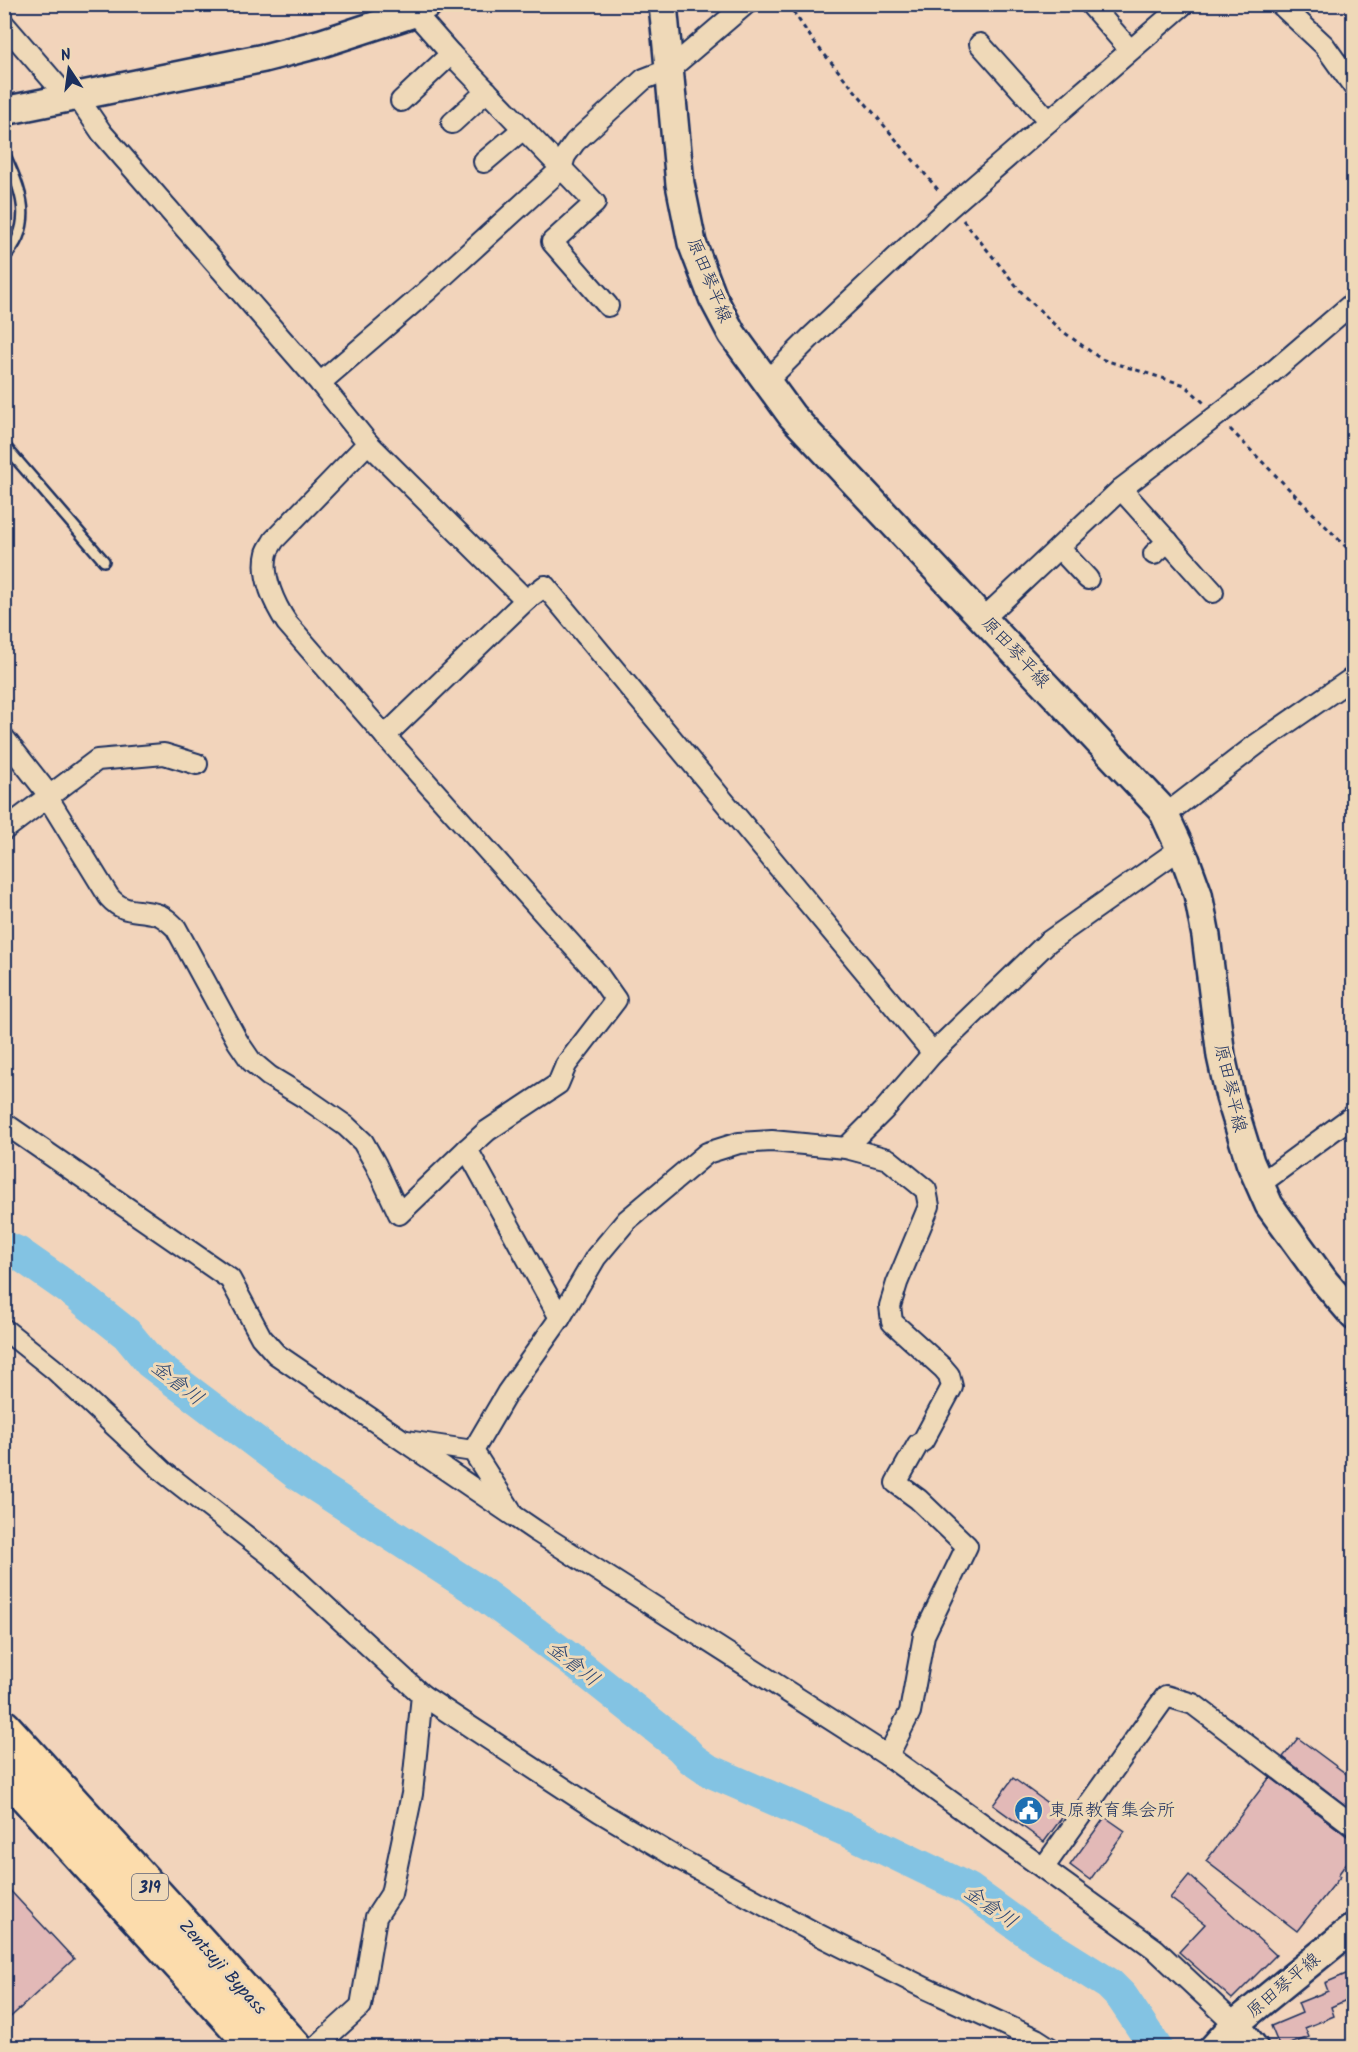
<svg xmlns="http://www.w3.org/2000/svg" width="1358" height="2052" font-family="Kalam,'Klee One',sans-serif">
  <rect width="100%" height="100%" fill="#f2d4bb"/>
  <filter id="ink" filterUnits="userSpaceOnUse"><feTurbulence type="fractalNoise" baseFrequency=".0167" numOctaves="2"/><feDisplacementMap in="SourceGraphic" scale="12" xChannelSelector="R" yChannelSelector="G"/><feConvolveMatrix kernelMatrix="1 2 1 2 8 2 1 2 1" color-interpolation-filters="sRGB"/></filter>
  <g filter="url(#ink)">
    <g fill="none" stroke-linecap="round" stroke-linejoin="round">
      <polyline stroke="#83c3e3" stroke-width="33" points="4,1247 18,1253 78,1295 127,1334 150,1362 298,1474 480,1592 579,1666 681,1747 692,1759 708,1770 846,1830 968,1889 1039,1940 1109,1984 1122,1997 1156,2048"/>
    </g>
    <g fill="#e2b9b7" stroke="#1b2f5e" stroke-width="1.5">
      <polygon points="1298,1738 1353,1779 1353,1811 1283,1757"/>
      <polygon points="1270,1777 1347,1836 1353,1838 1353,1854 1338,1875 1340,1877 1297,1931 1206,1861"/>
      <polygon points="1013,1778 1064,1815 1044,1842 993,1805"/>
      <polygon points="1105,1817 1125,1831 1090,1880 1070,1865"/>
      <polygon points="1189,1875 1276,1955 1232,1999 1179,1952 1205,1924 1170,1898"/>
      <polygon points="4,1884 74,1959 4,2023"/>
      <polygon points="1353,1971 1353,1997 1331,2007 1334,2016 1305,2028 1309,2037 1280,2048 1271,2026 1302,2013 1298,2003 1328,1991 1325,1983"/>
    </g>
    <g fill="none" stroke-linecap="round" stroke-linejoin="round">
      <defs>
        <g id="lane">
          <path d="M4,153c17,37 32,71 0,105"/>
          <polyline points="4,445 104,561"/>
        </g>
        <g id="street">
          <polyline points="407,4 451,54 595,203 552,242 608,306"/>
          <polyline points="1090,4 1130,50"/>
          <polyline points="1280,4 1324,45 1354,87"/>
          <polyline points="4,24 67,97"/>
          <polyline points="980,44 1049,121"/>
          <path d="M76,95l26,38 218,250 48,60 -94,97c-2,4 -6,9 -7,13 -6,23 8,52 20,70l98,113 212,237 19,27 -50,65 -8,19 -71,47 -20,18 93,169"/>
          <polyline points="401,101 451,54"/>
          <polyline points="452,123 487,91"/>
          <polyline points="484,162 523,129"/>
          <polyline points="766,382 812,336 949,208 1184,4"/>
          <polyline points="320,383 426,292 561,169 565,156 575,142 644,79 670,69 746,4"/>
          <polyline points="368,443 526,600"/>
          <polyline points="1121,489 1213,592"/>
          <polyline points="1059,548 1088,579"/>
          <polyline points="1154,554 1168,541"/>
          <polyline points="984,618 1121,489 1262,381 1354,302"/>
          <polyline points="385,736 526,600 545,586 933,1053"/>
          <path d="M4,738l41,52 8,16 56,91c16,18 27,11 47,17 8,2 14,8 20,14l62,114 13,19 18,15 38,23 39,27 17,16 13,23 23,49 68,-65"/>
          <polyline points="1165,815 1257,744 1354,677"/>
          <polyline points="4,830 97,760 164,754 197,764"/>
          <polyline points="4,1123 230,1279 261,1337 276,1354 536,1531 888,1756 1155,1949 1235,2024"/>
          <polyline points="846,1148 884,1110 933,1053 1048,942 1181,848"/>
          <polyline points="1260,1184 1354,1115"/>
          <polyline points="4,1329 55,1370 165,1473 269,1554 422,1695 600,1812 674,1856 817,1934 925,1988 1036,2039 1050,2048"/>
          <polyline points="407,1441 473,1451 510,1509"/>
          <polyline points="473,1451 507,1393 560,1318 596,1257 627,1220 707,1153 739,1143 772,1141 846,1148 888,1159 926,1190 929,1206 897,1283 890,1306 892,1322 943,1368 949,1375 952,1387 923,1441 918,1444 896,1483 918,1499 967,1546 924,1635 910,1712 888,1756"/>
          <polyline points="1044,1867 1166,1696 1193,1704 1354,1826"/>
          <polyline points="315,2048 361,2006 376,1917 391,1894 412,1794 422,1695"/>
        </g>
        <g id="secondary">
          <polyline points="663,4 680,184 692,243 713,298 732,334 792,416 1162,809 1186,861 1198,894 1206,936 1221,1056 1230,1097 1250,1162 1269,1205 1325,1282 1354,1316"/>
          <polyline points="4,111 264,58 322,43 414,13 428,4"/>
          <polyline points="1235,2024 1254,2048"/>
          <polyline points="1213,2048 1235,2024 1354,1927"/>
        </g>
        <g id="highway">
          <polyline points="4,1727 296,2048"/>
          <polyline points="4,1772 256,2048"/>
        </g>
      </defs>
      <use href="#lane" stroke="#1b2f5e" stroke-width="14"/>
      <use href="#street" stroke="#1b2f5e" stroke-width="24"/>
      <use href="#secondary" stroke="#1b2f5e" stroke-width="32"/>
      <use href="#highway" stroke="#1b2f5e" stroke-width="38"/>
      <g stroke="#1b2f5e" stroke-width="3" stroke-dasharray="4.5 4.5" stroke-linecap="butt">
        <polyline points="788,4 814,42 940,192"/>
        <polyline points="963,220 1023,294 1058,328 1101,359 1185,385 1204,403"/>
        <polyline points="1230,429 1354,555"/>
      </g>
      <use href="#lane" stroke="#efd9b8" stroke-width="9"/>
      <use href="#street" stroke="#efd9b8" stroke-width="20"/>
      <use href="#secondary" stroke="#efd9b8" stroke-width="27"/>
      <use href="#highway" stroke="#fcdcac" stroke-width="33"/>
    </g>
  </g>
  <defs>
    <symbol id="civic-disc" viewBox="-11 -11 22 22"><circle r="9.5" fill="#1f6fb2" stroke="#efd9b8"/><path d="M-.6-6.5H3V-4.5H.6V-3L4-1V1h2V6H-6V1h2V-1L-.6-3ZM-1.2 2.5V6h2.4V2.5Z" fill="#fff"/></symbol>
  </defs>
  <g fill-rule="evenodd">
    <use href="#civic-disc" x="1012" y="1794" width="33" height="33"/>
  </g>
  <g text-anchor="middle" stroke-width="6" stroke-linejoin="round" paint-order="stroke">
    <rect fill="#efd9b8" stroke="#5b6279" stroke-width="1.5" x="132" y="1874" width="36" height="26" rx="4.5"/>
    <g font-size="16" font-weight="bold" fill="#1b2f5e">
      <text x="150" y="1893">319</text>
    </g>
    <g font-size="18" fill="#1b2f5e" stroke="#efd9b8">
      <text transform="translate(710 280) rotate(68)" y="6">原田琴平線</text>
      <text transform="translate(1016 652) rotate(47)" y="6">原田琴平線</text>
      <text transform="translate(1231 1088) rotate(77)" y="6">原田琴平線</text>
      <text transform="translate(223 1967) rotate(48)" y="6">Zentsuji Bypass</text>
      <text transform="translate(1283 1985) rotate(-40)" y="6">原田琴平線</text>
    </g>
    <g font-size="18" fill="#1b2f5e" stroke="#efd9b8" text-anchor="start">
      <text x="1049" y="1816">東原教育集会所</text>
    </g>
    <g font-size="20" font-style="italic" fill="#2b4572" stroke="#efd9b8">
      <text transform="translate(178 1382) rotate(38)" y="7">金倉川</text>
      <text transform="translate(574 1663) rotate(38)" y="7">金倉川</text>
      <text transform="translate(991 1906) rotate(35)" y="7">金倉川</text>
    </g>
  </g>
  <rect width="1358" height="2052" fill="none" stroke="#efd9b8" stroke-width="24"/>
  <rect x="12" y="12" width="1334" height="2028" fill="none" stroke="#1b2f5e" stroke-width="2" filter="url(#ink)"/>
  <g transform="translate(69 69) rotate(347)" stroke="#efd9b8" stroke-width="4.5" paint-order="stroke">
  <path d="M0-4.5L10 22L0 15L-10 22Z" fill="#1b2f5e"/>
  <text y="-9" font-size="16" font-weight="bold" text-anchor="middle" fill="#1b2f5e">N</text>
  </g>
</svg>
